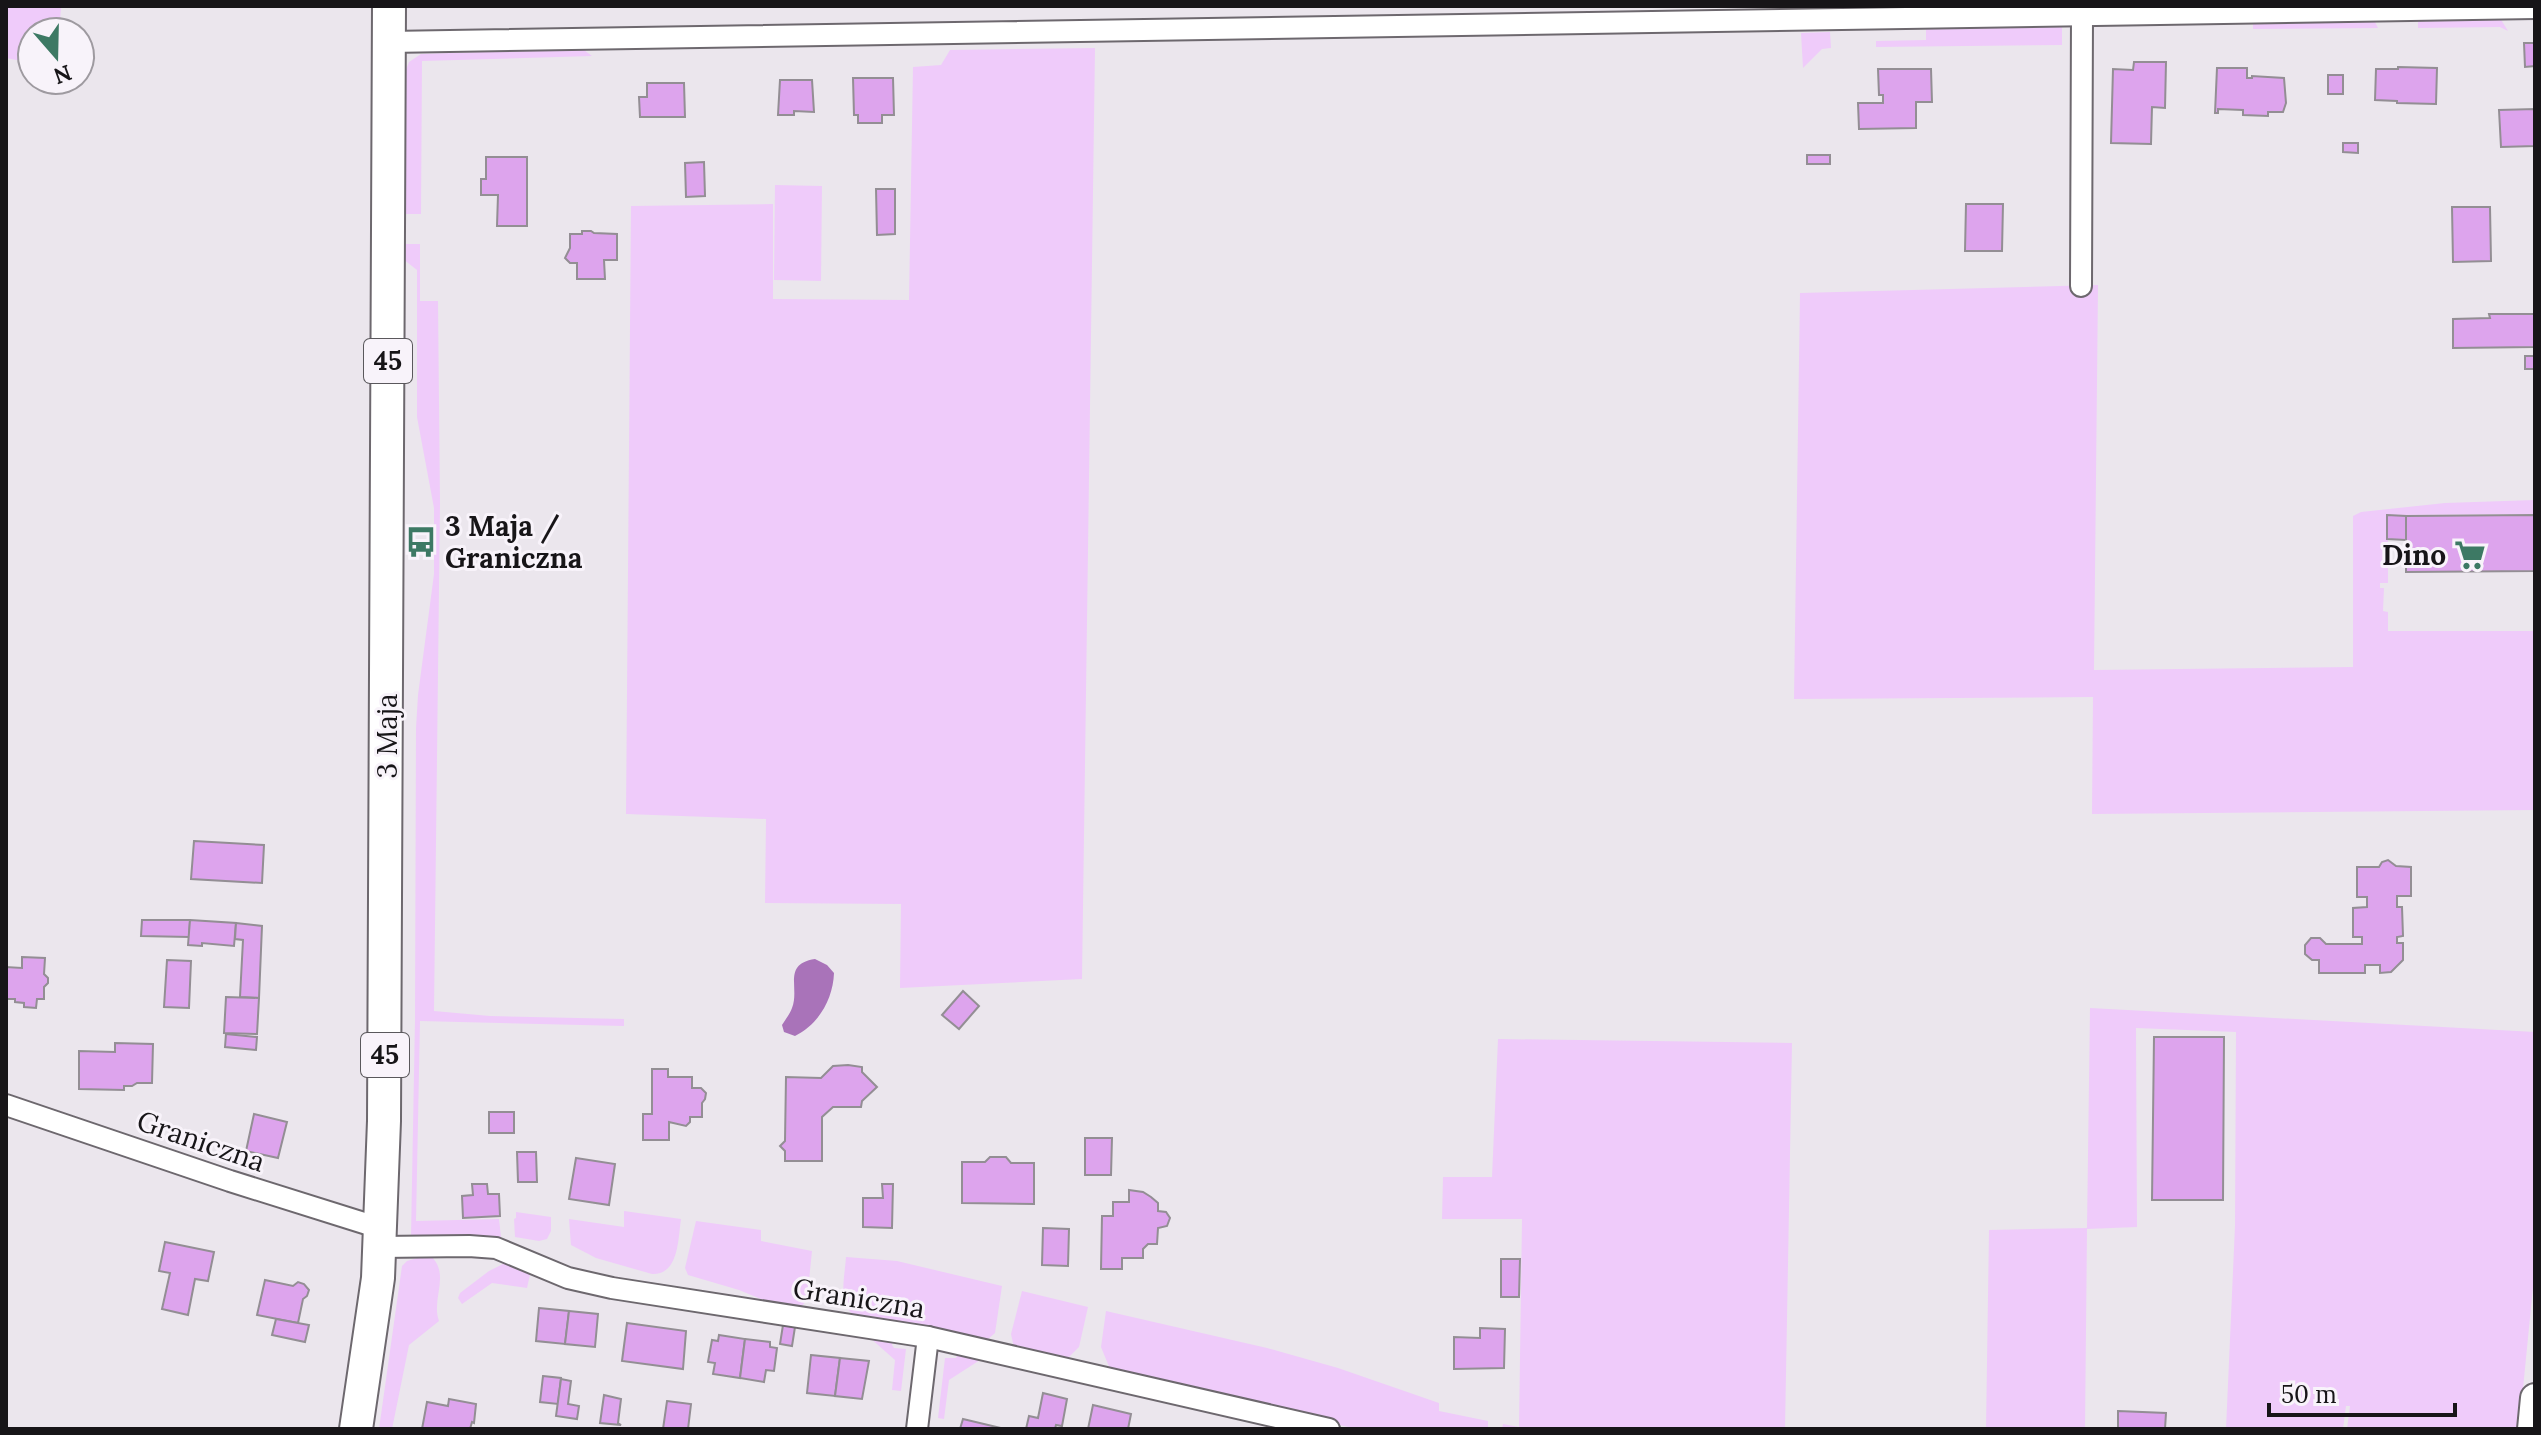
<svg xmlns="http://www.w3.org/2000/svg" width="2541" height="1435" font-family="Lora,serif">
  <rect width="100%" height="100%" fill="#ebe6ed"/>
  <g fill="#efcbfa">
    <polygon points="6,6 64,6 61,8 59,32 32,32 32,63 6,58"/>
    <polygon points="2500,18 2508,31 2500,27 2418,28 2418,20"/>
    <polygon points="2374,20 2378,28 2253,29 2253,22"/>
    <polygon points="2062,26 2062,45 1876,47 1876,41 1926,40 1926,29"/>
    <polygon points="1830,32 1831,48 1822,49 1803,68 1801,33"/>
    <polygon points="1095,48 1082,979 900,988 901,904 765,903 766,819 626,814 631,206 773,204 773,299 909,300 913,67 941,65 950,50"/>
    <polygon points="575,49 584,50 592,56 422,61 421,214 404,214 404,75 409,62 421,54"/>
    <polygon points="775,185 822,186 821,281 774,280"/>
    <polygon points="403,244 420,244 420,301 438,301 440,504 434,1011 490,1016 624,1019 624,1026 420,1021 416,1221 499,1219 501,1237 491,1239 411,1236 415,1020 416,728 418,695 434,574 434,508 417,417 417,270 403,259"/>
    <polygon points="2098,285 2094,670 2353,667 2353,516 2361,512 2445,503 2535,500 2535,514 2388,515 2388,583 2380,583 2380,588 2384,588 2383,611 2388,612 2388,631 2535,631 2535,810 2092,814 2093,697 1794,699 1800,293"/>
    <polygon points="2090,1008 2535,1032 2535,1267 2519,1429 2347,1429 2350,1406 2346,1406 2343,1429 2226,1429 2235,1226 2236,1032 2136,1028 2137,1227 2087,1229 2085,1429 1986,1429 1989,1230 2087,1228"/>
    <polygon points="1498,1039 1792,1043 1785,1429 1502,1429 1503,1424 1519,1427 1522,1219 1442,1219 1443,1177 1492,1177"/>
    <path d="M624,1211l57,8c-3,20 -2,56 -29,55l-56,-16 -25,-13 -2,-26 55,8z"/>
    <polygon points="516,1212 551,1217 551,1231 547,1239 539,1241 515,1237 514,1219 516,1218"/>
    <polygon points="696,1221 761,1230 761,1241 812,1251 807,1300 800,1308 778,1306 739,1290 688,1275 685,1268"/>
    <path d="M424,1256l8,1c18,19 -1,42 7,64l-30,24 -17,84h-13l23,-163 5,-5z"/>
    <path d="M846,1257l51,4 105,25 -7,47 -7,6 -9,3 -124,-26c-18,-13 -10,-40 -9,-59z"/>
    <polygon points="507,1262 531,1270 527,1288 492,1283 462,1304 458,1298 460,1293 489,1271"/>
    <polygon points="1022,1291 1088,1307 1079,1347 1066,1360 1014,1348 1011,1334"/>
    <polygon points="1106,1311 1267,1348 1338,1368 1439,1403 1439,1411 1488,1421 1488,1429 1357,1429 1175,1387 1110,1369 1101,1347"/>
    <polygon points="869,1337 893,1337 892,1345 894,1348 906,1349 901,1391 892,1390 895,1360"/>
    <polygon points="959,1350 1026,1366 1025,1370 980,1360 949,1380 944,1419 938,1418 945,1358 956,1358"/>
  </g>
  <path fill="#a973b9" d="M815,959l12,6 7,8c-1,26 -15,51 -39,63l-11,-4 -2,-7c3,-5 8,-11 10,-17 8,-20 -10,-44 23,-49z"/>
  <g fill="#dda4ed" stroke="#938e94" stroke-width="2">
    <polygon points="2524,43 2535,43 2535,66 2525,67"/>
    <polygon points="2134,62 2166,62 2165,108 2152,107 2151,144 2111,143 2113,69 2133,70"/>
    <polygon points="2398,67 2437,68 2436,104 2397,103 2397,101 2375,100 2376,69 2398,69"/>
    <polygon points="2217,68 2247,68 2247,78 2252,78 2252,76 2284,78 2286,103 2283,112 2268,112 2268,116 2243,115 2243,110 2218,109 2218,113 2215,113"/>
    <polygon points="1878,69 1931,69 1932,102 1916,102 1916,128 1859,129 1858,103 1883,103 1883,95 1879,95"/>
    <rect x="2328" y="75" width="15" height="19"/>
    <polygon points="853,78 893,78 894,115 882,115 882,123 858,123 858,115 854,115"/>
    <polygon points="780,80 812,80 814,112 794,111 794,115 778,115"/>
    <polygon points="647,83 684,83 685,117 640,117 639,97 647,97"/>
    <polygon points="2535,109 2535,146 2501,147 2499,110"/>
    <polygon points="2343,143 2358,143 2358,153 2343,152"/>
    <rect x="1807" y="155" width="23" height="9"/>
    <polygon points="486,157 527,157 527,226 497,226 498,195 481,195 481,179 486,179"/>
    <polygon points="704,162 705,196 686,197 685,163"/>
    <polygon points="876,189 895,189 895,234 877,235"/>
    <polygon points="1966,204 2003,204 2002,251 1965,251"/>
    <polygon points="2452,207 2490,207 2491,261 2453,262"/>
    <polygon points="582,231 591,231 594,233 617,234 617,260 604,260 605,279 577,279 577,263 570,263 565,258 570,248 570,234 582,234"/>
    <polygon points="2489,314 2535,314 2535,347 2453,348 2453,319 2490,318"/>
    <rect x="2525" y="356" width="10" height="13"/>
    <polygon points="2387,515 2406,516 2406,540 2387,539"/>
    <polygon points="2535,515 2535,571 2406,572 2406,516"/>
    <polygon points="194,841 264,845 262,883 191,879"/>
    <polygon points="2388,860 2396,866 2411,867 2411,896 2397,896 2397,907 2402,907 2403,936 2397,937 2397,943 2403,943 2403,960 2391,972 2380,973 2380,965 2365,965 2365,973 2319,973 2319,960 2312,960 2305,954 2305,945 2311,938 2320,938 2326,944 2362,944 2362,937 2353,937 2353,908 2367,907 2367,897 2357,897 2357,867 2379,867 2382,862"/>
    <polygon points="142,920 190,920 189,937 141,936"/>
    <polygon points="190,920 236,923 234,946 202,943 202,946 188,945"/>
    <polygon points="236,923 262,926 259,998 240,997 243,940 235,939"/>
    <polygon points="22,957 45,958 44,974 48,978 48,983 44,987 44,999 37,999 36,1008 24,1007 24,1003 15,1002 15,999 6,999 6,967 22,968"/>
    <polygon points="167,960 191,961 189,1008 164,1007"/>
    <polygon points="963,991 979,1006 959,1029 942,1015"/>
    <polygon points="226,997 259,998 257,1034 224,1033"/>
    <polygon points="226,1034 257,1037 256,1050 225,1047"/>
    <polygon points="2154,1037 2224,1037 2223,1200 2152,1200"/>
    <polygon points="115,1043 153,1044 152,1083 137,1083 132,1086 124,1086 124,1090 79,1089 79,1051 115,1052"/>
    <polygon points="848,1065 862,1067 862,1072 877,1087 862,1101 861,1107 833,1107 822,1117 822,1161 785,1161 785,1151 780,1146 785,1141 786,1077 821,1078 833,1066"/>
    <polygon points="652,1069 668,1069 668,1077 692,1077 692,1088 701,1088 706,1093 705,1099 702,1103 702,1117 690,1117 690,1122 686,1126 669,1122 669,1140 643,1140 643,1114 652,1114"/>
    <rect x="489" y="1112" width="25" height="21"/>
    <polygon points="254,1114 287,1122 278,1158 246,1151"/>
    <polygon points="1085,1138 1112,1138 1111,1175 1085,1175"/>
    <polygon points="517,1152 536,1152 537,1182 518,1182"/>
    <polygon points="990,1157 1006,1157 1011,1163 1034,1163 1034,1204 962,1203 962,1162 985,1162"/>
    <polygon points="576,1158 615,1164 609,1205 569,1199"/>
    <polygon points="472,1184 487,1184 488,1194 499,1194 500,1216 463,1218 462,1196 473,1195"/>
    <polygon points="882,1184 893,1184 892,1228 863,1227 863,1198 883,1198"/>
    <polygon points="1129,1190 1143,1192 1151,1197 1158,1203 1158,1211 1166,1212 1170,1218 1167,1226 1158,1228 1157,1244 1148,1244 1143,1249 1143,1258 1122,1258 1122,1269 1101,1269 1102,1216 1113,1216 1113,1202 1129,1202"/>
    <polygon points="1043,1228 1069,1229 1068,1266 1042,1265"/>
    <polygon points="165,1242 214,1252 208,1281 195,1279 188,1315 162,1309 170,1273 159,1271"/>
    <polygon points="1501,1259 1520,1259 1519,1297 1501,1297"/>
    <polygon points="265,1280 293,1286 298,1282 304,1284 309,1290 307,1296 303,1299 298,1323 257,1315"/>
    <polygon points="539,1308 569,1311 565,1344 536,1341"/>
    <polygon points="569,1311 598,1314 595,1347 565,1344"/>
    <polygon points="276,1319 309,1325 305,1342 272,1335"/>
    <polygon points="627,1323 686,1331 683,1369 622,1361"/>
    <polygon points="783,1325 795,1327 792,1346 780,1344"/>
    <polygon points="1480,1328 1505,1329 1504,1368 1454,1369 1454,1337 1480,1338"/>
    <polygon points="719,1335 745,1339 740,1378 713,1374 715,1363 708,1362 712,1340 718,1341"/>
    <polygon points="745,1339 770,1342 770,1347 777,1348 774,1371 766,1370 764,1382 740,1378"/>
    <polygon points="811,1355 840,1358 835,1396 807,1393"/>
    <polygon points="840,1358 869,1361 862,1399 835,1396"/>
    <polygon points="543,1376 561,1378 558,1404 540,1402"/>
    <polygon points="561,1379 571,1381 568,1404 579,1406 577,1419 556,1416"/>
    <polygon points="1043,1393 1067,1399 1062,1426 1056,1425 1055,1429 1026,1429 1029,1416 1038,1418"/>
    <polygon points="604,1395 621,1399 618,1423 621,1425 600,1423"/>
    <polygon points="449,1399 476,1404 474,1423 472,1422 470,1429 422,1429 427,1402 448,1406"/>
    <polygon points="667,1401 691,1404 688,1429 663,1429"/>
    <polygon points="1093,1405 1131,1414 1128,1429 1088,1429"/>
    <polygon points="2118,1411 2166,1413 2165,1429 2113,1429 2118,1428"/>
    <polygon points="963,1419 1001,1428 1001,1429 960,1429"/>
  </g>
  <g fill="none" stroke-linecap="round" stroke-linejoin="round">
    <defs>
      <g id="street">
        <polyline points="389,42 2535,8"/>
        <polyline points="2081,286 2082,15"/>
        <polyline points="6,1105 230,1181 367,1224 381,1225"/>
        <polyline points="380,1247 469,1246 496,1248 568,1278 612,1288 928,1337 1329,1429"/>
        <polyline points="917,1429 928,1337"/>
      </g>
      <polyline id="secondary" points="2532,1429 2535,1398"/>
      <polyline id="primary" points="356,1429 378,1278 384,1121 389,6"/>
    </defs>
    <use href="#street" stroke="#6d686e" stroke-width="24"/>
    <use href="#secondary" stroke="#6d686e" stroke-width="32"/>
    <use href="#primary" stroke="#6d686e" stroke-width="36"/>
    <use href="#street" stroke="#fff" stroke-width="20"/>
    <use href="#secondary" stroke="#fff" stroke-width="28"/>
    <use href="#primary" stroke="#fff" stroke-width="32"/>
  </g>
  <defs>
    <symbol id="bus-bare" viewBox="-9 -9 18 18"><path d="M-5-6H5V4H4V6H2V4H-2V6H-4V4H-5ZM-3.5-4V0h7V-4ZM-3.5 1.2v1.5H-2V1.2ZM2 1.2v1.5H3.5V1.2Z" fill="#3d7964" stroke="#f8f3fa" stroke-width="2.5" paint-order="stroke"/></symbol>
    <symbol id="supermarket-bare" viewBox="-9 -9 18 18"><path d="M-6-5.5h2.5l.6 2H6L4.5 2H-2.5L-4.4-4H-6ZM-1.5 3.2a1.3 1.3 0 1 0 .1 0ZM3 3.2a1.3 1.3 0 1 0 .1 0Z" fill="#3d7964" stroke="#f8f3fa" stroke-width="2.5" paint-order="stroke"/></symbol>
  </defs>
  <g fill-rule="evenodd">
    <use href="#bus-bare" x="399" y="520" width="44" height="44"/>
    <use href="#supermarket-bare" x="2448" y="533" width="44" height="44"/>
  </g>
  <g text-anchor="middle" stroke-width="6" stroke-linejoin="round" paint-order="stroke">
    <g fill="#f8f3fa" stroke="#5a585c" stroke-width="2">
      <rect x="364" y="339" width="48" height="44" rx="6"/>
      <rect x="361" y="1033" width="48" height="44" rx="6"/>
    </g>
    <g font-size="26" font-weight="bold" fill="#171518">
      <text x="388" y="370">45</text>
      <text x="385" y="1064">45</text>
    </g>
    <g font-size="28" font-weight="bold" fill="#171518" stroke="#f8f3fa" text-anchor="start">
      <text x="445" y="536">3 Maja /<tspan x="445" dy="32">Graniczna</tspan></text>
      <text x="2446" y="565" text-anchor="end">Dino</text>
    </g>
    <g font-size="28" fill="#171518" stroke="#f8f3fa">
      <text transform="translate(387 736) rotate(-90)" y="10">3 Maja</text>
      <text transform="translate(201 1141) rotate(19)" y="10">Graniczna</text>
      <text transform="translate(859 1298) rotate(9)" y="10">Graniczna</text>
    </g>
  </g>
  <rect width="2541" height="1435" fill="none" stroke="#171518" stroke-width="16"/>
  <g transform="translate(56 56) rotate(160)"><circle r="38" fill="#f8f3fa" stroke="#9e9aa0" stroke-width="2"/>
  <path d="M0-6L14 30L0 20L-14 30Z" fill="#3d7964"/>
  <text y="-12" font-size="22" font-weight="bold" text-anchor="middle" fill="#171518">N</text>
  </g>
  <path d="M2269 1403v12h186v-12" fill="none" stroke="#171518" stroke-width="4"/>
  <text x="2281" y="1403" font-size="24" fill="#171518" stroke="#f8f3fa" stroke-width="6" paint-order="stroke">50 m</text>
</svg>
